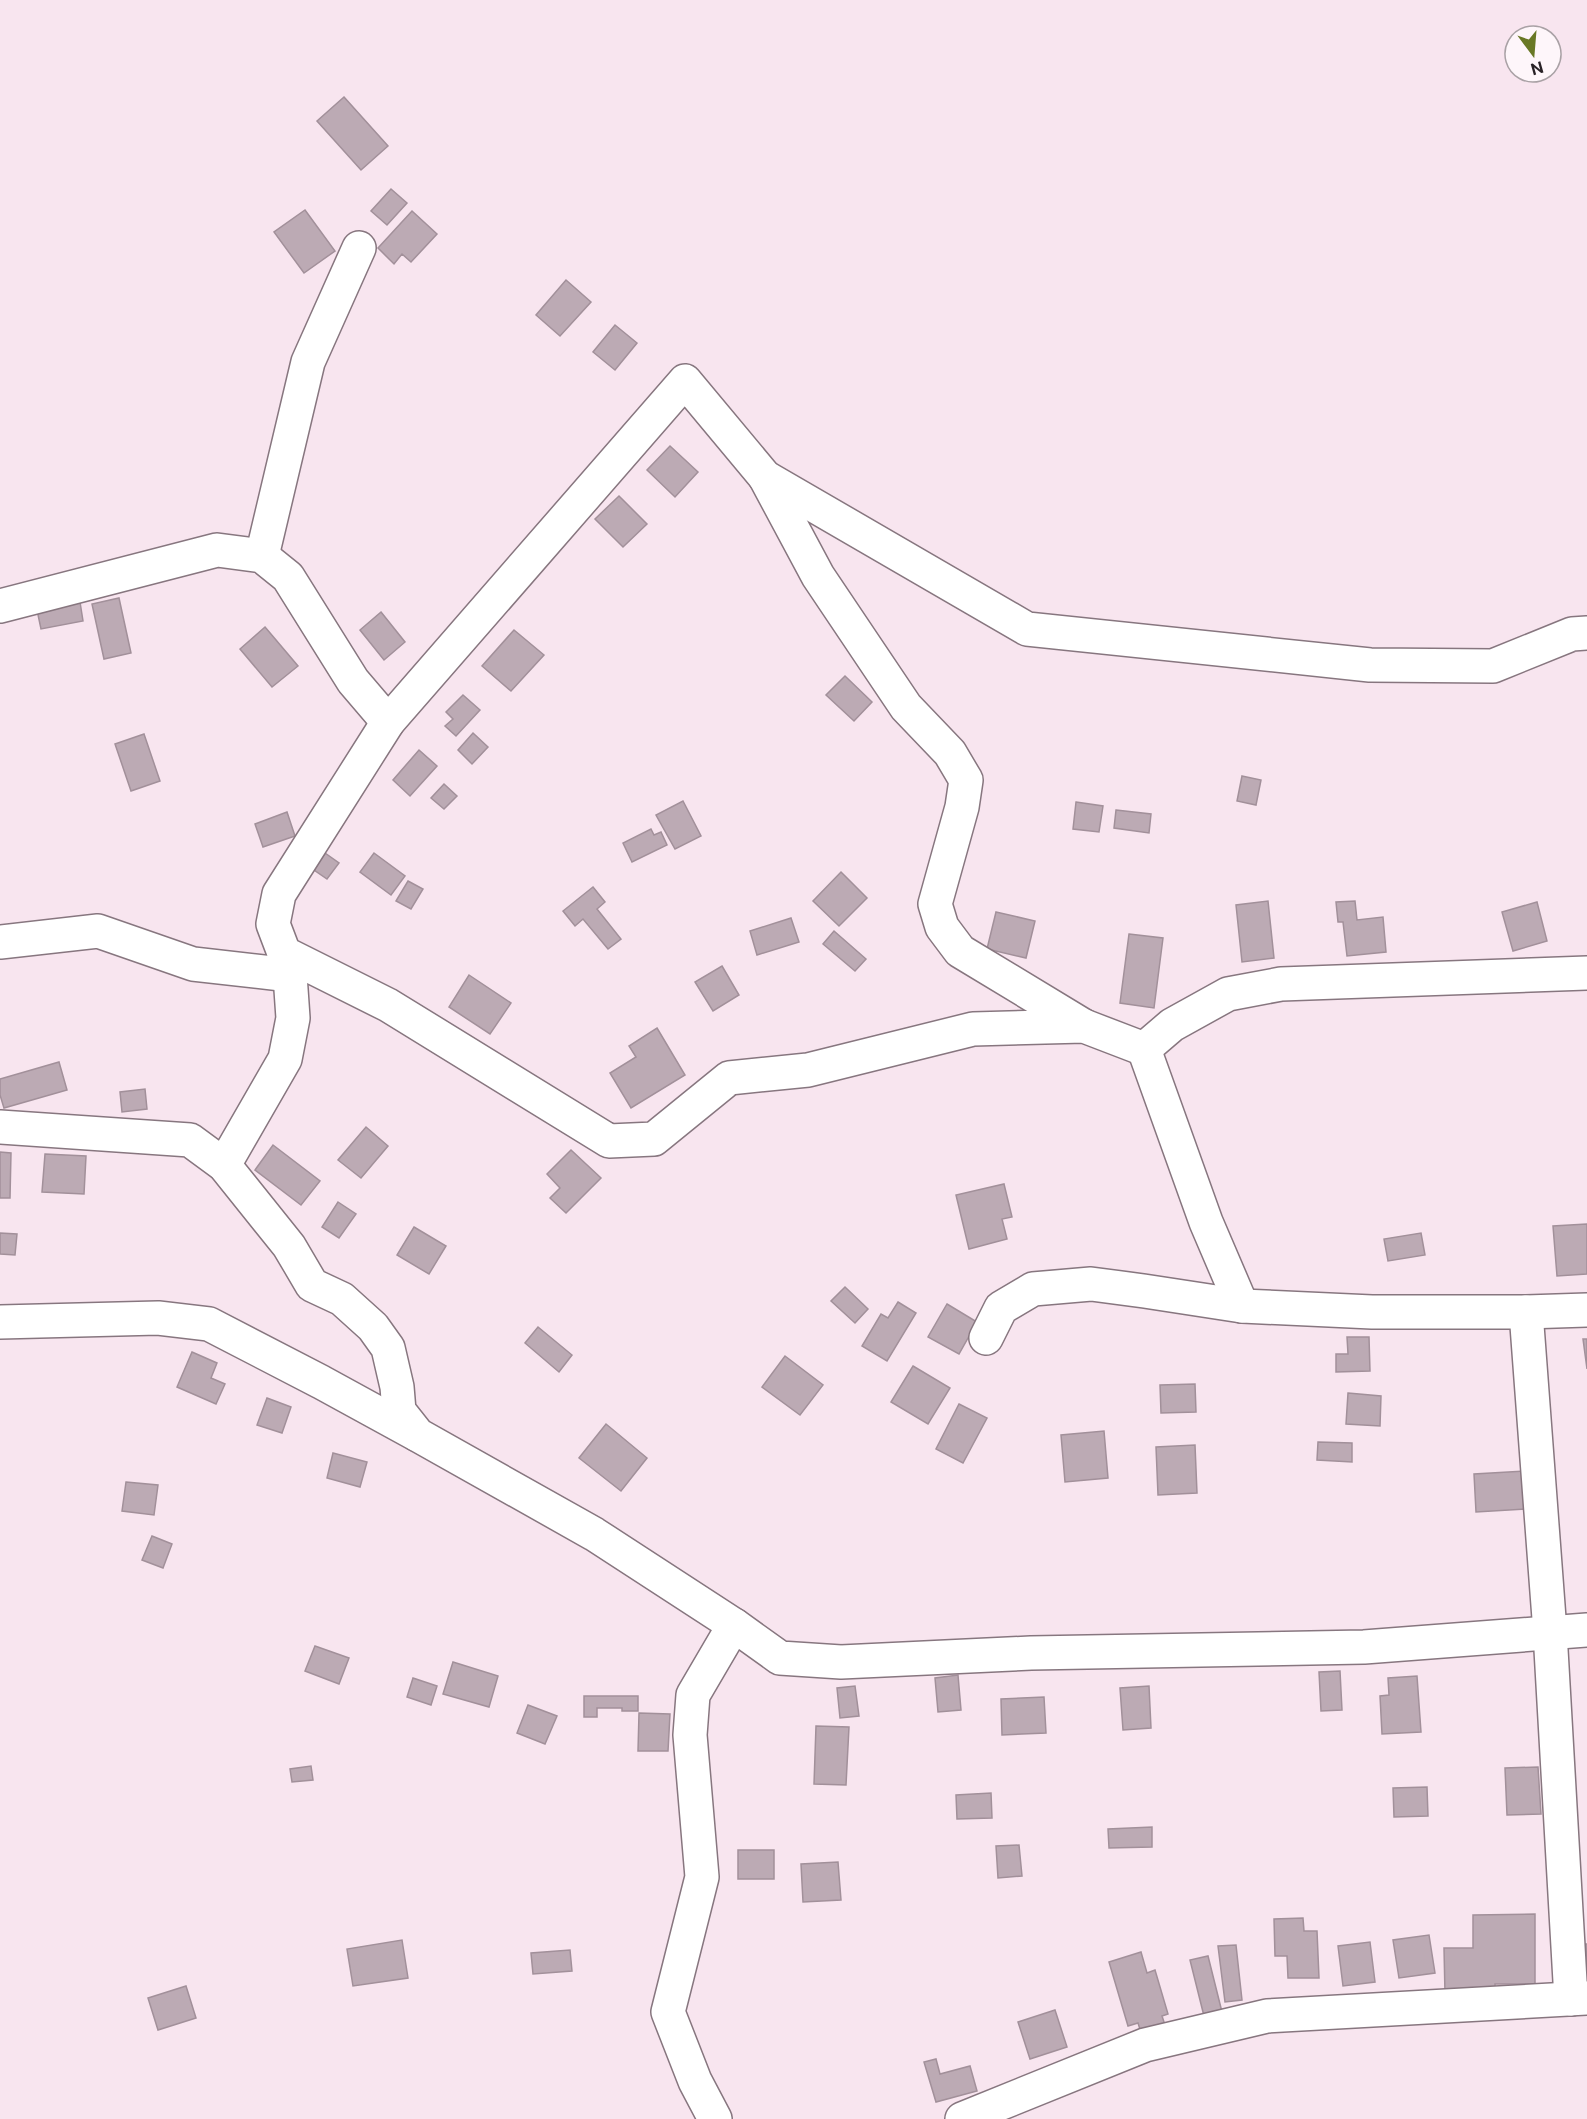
<svg xmlns="http://www.w3.org/2000/svg" width="1587" height="2119" font-family="'Public Sans',sans-serif">
  <rect width="100%" height="100%" fill="#f8e5ef"/>
  <g fill="#bcaab4" stroke="#a2909a" stroke-width="1.5">
    <polygon points="344,97 388,146 361,170 317,121"/>
    <polygon points="391,189 407,203 387,225 371,211"/>
    <polygon points="305,210 335,251 304,273 274,232"/>
    <polygon points="412,211 437,234 411,262 402,254 394,264 378,248"/>
    <polygon points="566,280 591,302 560,336 536,315"/>
    <polygon points="615,325 637,343 615,370 593,352"/>
    <polygon points="670,446 698,472 675,497 647,470"/>
    <polygon points="619,496 647,524 623,547 595,519"/>
    <polygon points="119,598 131,653 104,659 92,604"/>
    <polygon points="80,602 83,621 41,629 37,610"/>
    <polygon points="381,612 405,642 384,660 360,630"/>
    <polygon points="265,627 298,666 272,687 240,649"/>
    <polygon points="514,630 544,655 511,691 482,666"/>
    <polygon points="845,676 872,702 854,721 826,695"/>
    <polygon points="463,695 480,710 456,736 445,726 453,719 446,712"/>
    <polygon points="473,733 488,747 472,764 458,750"/>
    <polygon points="144,734 160,781 131,791 115,744"/>
    <polygon points="419,750 437,766 410,796 393,780"/>
    <polygon points="1242,776 1261,780 1256,805 1237,801"/>
    <polygon points="444,784 457,796 444,809 431,798"/>
    <polygon points="683,801 701,836 675,849 656,815"/>
    <polygon points="1076,802 1103,806 1099,832 1073,829"/>
    <polygon points="1116,810 1151,814 1149,833 1114,828"/>
    <polygon points="287,812 295,836 263,847 255,824"/>
    <polygon points="651,829 654,835 661,832 667,845 632,862 623,843"/>
    <polygon points="325,853 339,863 327,879 314,870"/>
    <polygon points="374,853 405,876 391,895 360,872"/>
    <polygon points="841,872 867,898 839,926 813,901"/>
    <polygon points="408,881 423,889 411,909 396,901"/>
    <polygon points="593,887 605,902 597,909 621,939 608,949 583,919 575,926 563,911"/>
    <polygon points="1268,901 1274,958 1242,962 1236,905"/>
    <polygon points="1355,901 1357,920 1383,917 1386,952 1347,956 1343,922 1338,922 1336,902"/>
    <polygon points="1537,902 1547,941 1513,951 1502,912"/>
    <polygon points="996,912 1035,921 1026,958 987,949"/>
    <polygon points="791,918 799,942 757,955 750,931"/>
    <polygon points="834,931 866,959 855,971 823,944"/>
    <polygon points="1129,934 1163,938 1154,1008 1120,1003"/>
    <polygon points="722,966 739,995 713,1011 695,982"/>
    <polygon points="469,975 511,1003 490,1034 449,1007"/>
    <polygon points="657,1028 685,1075 631,1108 610,1073 636,1057 629,1046"/>
    <polygon points="59,1062 67,1090 4,1108 0,1095 0,1079"/>
    <polygon points="145,1089 147,1109 122,1112 120,1092"/>
    <polygon points="366,1127 388,1146 361,1178 338,1160"/>
    <polygon points="273,1145 320,1181 301,1205 255,1170"/>
    <polygon points="571,1150 601,1178 566,1213 550,1198 560,1188 547,1174"/>
    <polygon points="0,1152 11,1153 10,1198 0,1198"/>
    <polygon points="45,1154 86,1156 84,1194 42,1192"/>
    <polygon points="1004,1184 1012,1217 1002,1219 1007,1239 969,1249 956,1195"/>
    <polygon points="338,1202 356,1214 339,1238 322,1227"/>
    <polygon points="1587,1224 1587,1274 1557,1276 1553,1226"/>
    <polygon points="414,1227 446,1246 429,1274 397,1255"/>
    <polygon points="0,1233 17,1234 15,1255 0,1254"/>
    <polygon points="1421,1233 1425,1255 1388,1261 1384,1239"/>
    <polygon points="845,1287 868,1309 855,1323 831,1301"/>
    <polygon points="898,1302 916,1313 887,1361 862,1346 881,1314 888,1318"/>
    <polygon points="947,1304 977,1322 959,1354 928,1337"/>
    <polygon points="538,1327 572,1355 559,1372 525,1343"/>
    <polygon points="1347,1337 1369,1337 1370,1371 1336,1372 1336,1354 1348,1354"/>
    <polygon points="1583,1339 1587,1339 1587,1369"/>
    <polygon points="192,1352 217,1363 211,1378 225,1384 216,1404 177,1387"/>
    <polygon points="785,1356 823,1385 800,1415 762,1387"/>
    <polygon points="913,1366 950,1388 928,1424 891,1402"/>
    <polygon points="1195,1384 1196,1412 1161,1413 1160,1385"/>
    <polygon points="1348,1393 1381,1396 1380,1426 1346,1424"/>
    <polygon points="267,1398 291,1407 282,1433 257,1425"/>
    <polygon points="959,1404 987,1418 963,1463 936,1449"/>
    <polygon points="606,1424 647,1458 621,1491 579,1458"/>
    <polygon points="1104,1431 1108,1478 1065,1482 1061,1435"/>
    <polygon points="1318,1442 1352,1443 1352,1462 1317,1460"/>
    <polygon points="1195,1445 1197,1493 1158,1495 1156,1447"/>
    <polygon points="333,1453 367,1462 360,1487 327,1478"/>
    <polygon points="1525,1471 1527,1509 1476,1512 1474,1474"/>
    <polygon points="126,1482 158,1485 154,1515 122,1511"/>
    <polygon points="152,1536 172,1544 163,1568 142,1560"/>
    <polygon points="315,1646 349,1658 339,1684 305,1671"/>
    <polygon points="453,1662 498,1676 489,1707 443,1694"/>
    <polygon points="1340,1671 1342,1710 1321,1711 1319,1672"/>
    <polygon points="958,1675 961,1710 938,1712 935,1678"/>
    <polygon points="1417,1676 1421,1732 1382,1734 1380,1696 1389,1695 1388,1678"/>
    <polygon points="413,1678 437,1686 431,1705 407,1697"/>
    <polygon points="855,1686 859,1716 840,1718 837,1688"/>
    <polygon points="1149,1686 1151,1728 1123,1730 1120,1688"/>
    <polygon points="584,1696 638,1696 638,1711 622,1711 622,1708 597,1708 597,1717 584,1717"/>
    <polygon points="1044,1697 1046,1733 1002,1735 1001,1699"/>
    <polygon points="528,1705 557,1716 545,1744 517,1733"/>
    <polygon points="639,1713 670,1714 668,1751 638,1751"/>
    <polygon points="816,1726 849,1727 846,1785 814,1784"/>
    <polygon points="311,1766 313,1780 292,1782 290,1769"/>
    <polygon points="1538,1767 1541,1814 1507,1815 1505,1768"/>
    <polygon points="1427,1787 1428,1816 1394,1817 1393,1788"/>
    <polygon points="991,1793 992,1818 957,1819 956,1795"/>
    <polygon points="1152,1827 1152,1847 1109,1848 1108,1829"/>
    <polygon points="1019,1845 1022,1876 998,1878 996,1846"/>
    <rect x="738" y="1850" width="36" height="29"/>
    <polygon points="838,1862 841,1900 803,1902 801,1864"/>
    <polygon points="1535,1914 1535,1984 1495,1984 1495,1994 1445,1994 1444,1948 1473,1948 1473,1915"/>
    <polygon points="1303,1918 1304,1931 1317,1931 1319,1978 1288,1978 1287,1956 1275,1956 1274,1919"/>
    <polygon points="1429,1935 1435,1973 1399,1978 1393,1940"/>
    <polygon points="402,1940 408,1978 353,1986 347,1949"/>
    <polygon points="1370,1942 1375,1982 1343,1986 1338,1946"/>
    <polygon points="1585,1944 1587,1944 1586,1975"/>
    <polygon points="1236,1945 1242,2000 1225,2002 1218,1946"/>
    <polygon points="570,1950 572,1971 533,1974 531,1953"/>
    <polygon points="1141,1952 1147,1973 1155,1970 1168,2014 1162,2016 1166,2028 1142,2036 1138,2023 1128,2026 1109,1962"/>
    <polygon points="1208,1956 1222,2012 1204,2016 1190,1960"/>
    <polygon points="186,1986 196,2018 158,2030 148,1998"/>
    <polygon points="1055,2010 1067,2047 1030,2059 1018,2022"/>
    <polygon points="936,2059 940,2074 970,2066 977,2091 936,2102 924,2062"/>
  </g>
  <g fill="none" stroke-linecap="round" stroke-linejoin="round">
    <defs>
      <g id="minor">
        <polyline points="765,477 818,576 906,707 950,753 966,780 962,807 935,904 942,927 960,951 1084,1026"/>
        <polyline points="262,556 308,362 359,248"/>
        <polyline points="0,606 217,550 262,556 288,577 353,681 388,722"/>
        <polyline points="1587,633 1572,634 1493,666 1370,665 1027,629 765,477 685,381 388,722 279,894 273,924 284,953 388,1005 609,1141 654,1139 729,1078 808,1070 973,1029 1084,1026 1144,1049 1172,1025 1228,994 1281,984 1587,973"/>
        <polyline points="0,942 98,931 193,964 290,975"/>
        <polyline points="1144,1049 1206,1222 1242,1306"/>
        <polyline points="0,1127 190,1140 224,1165 289,1246 312,1285 342,1299 373,1327 388,1348 397,1387 399,1411 418,1435 594,1534 734,1625 780,1658 841,1662 1031,1653 1364,1647 1587,1630"/>
        <polyline points="224,1165 285,1059 293,1018 290,975 284,953"/>
        <polyline points="1526,1312 1550,1632 1571,1999"/>
        <polyline points="0,1322 158,1318 209,1324 321,1382 416,1434"/>
        <polyline points="986,1338 1001,1308 1033,1289 1091,1284 1144,1291 1242,1306 1372,1312 1526,1312 1587,1310"/>
        <polyline points="715,2119 695,2081 668,2012 702,1877 690,1735 693,1695 734,1625"/>
        <polyline points="962,2119 1145,2045 1267,2016 1587,1998"/>
      </g>
    </defs>
    <use href="#minor" stroke="#87767f" stroke-width="36"/>
    <use href="#minor" stroke="#fff" stroke-width="33"/>
  </g>
  <g transform="translate(1533 54) rotate(164)"><circle r="28" fill="#fef6fa" stroke="#a9a1a5" stroke-width="1.5"/>
  <path d="M0-4.5L10 22L0 15L-10 22Z" fill="#697825"/>
  <text y="-9" font-size="16" font-weight="bold" text-anchor="middle" fill="#292226">N</text>
  </g>
</svg>
